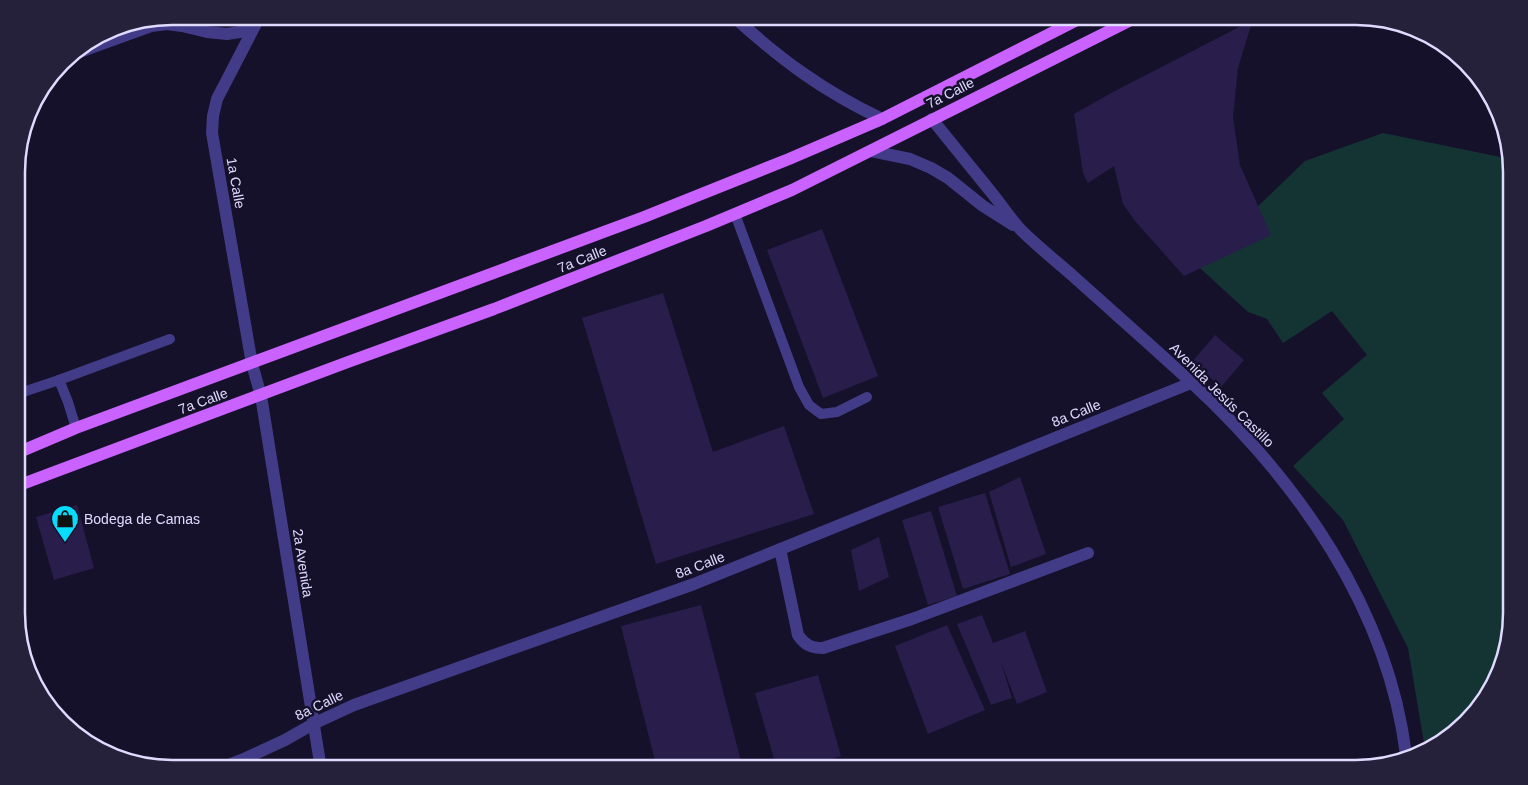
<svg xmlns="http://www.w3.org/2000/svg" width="1528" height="785" font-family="Arial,sans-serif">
  <rect width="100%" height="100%" fill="#16112a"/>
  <polygon fill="#143434" points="1383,133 1510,159 1512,613 1496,682 1442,743 1425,749 1408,648 1343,520 1293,466 1344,419 1322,393 1367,355 1332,311 1283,343 1267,319 1248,312 1189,258 1228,235 1305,161"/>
  <g fill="#281d4b">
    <polygon points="1252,22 1238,68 1233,117 1240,165 1271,235 1184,276 1135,221 1123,204 1114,166 1088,183 1083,173 1074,114 1113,92 1237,28"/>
    <polygon points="822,229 878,376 823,398 767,250"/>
    <polygon points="663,293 713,452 784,426 814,514 656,564 582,318"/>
    <polygon points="1215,335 1244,360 1221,387 1192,362"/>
    <polygon points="1020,477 1046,554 1011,567 989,492"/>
    <polygon points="985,493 1010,574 963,589 938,507"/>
    <polygon points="77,505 94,568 54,580 36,517"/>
    <polygon points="931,511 957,596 928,605 902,520"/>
    <polygon points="879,537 889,577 859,591 851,550"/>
    <polygon points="701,605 743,769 657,769 621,626"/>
    <polygon points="982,615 993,643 1025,631 1047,692 1017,704 1001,662 1012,698 991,705 957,624"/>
    <polygon points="947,625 985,710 928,734 895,646"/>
    <polygon points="818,675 841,756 799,769 777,769 755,693"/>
  </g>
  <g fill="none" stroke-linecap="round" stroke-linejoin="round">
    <g stroke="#423c88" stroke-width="10">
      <polyline points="735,214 799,387 809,405 821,414 837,412 867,397"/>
      <polyline points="59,380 68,402 76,428"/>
      <polyline points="17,394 59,380 170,339"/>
    </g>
    <g stroke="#423c88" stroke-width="12">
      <polyline points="260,16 217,99 213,116 212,133 252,364 261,396 321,769"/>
      <path d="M733,16c48,44 90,75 149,103"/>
      <polyline points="68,56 151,26 167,24 182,26 207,32 227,34 252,30"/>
      <path d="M780,549l18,86c7,10 13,13 25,13l89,-29 176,-66"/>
      <polyline points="218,769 246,758 285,740 315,723 354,705 694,584 1191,383"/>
    </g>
    <g stroke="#423c88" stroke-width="12">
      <path d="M932,119c19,24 39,48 59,73 10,12 19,26 30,38 16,16 35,31 52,46 39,35 79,70 118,106 106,98 197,226 215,373"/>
      <polyline points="871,151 910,159 931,168 948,178 983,206 1013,225"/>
    </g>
    <g stroke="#c962fe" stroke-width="12">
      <polyline points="17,453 76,428 644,217 789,159 882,119 1085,16"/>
      <polyline points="17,486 348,362 494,309 706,226 792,190 1139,16"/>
    </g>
  </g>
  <defs>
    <symbol id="shop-pin" viewBox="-11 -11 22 30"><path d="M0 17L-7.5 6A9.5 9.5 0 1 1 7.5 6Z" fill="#08dcfd" stroke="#16112a"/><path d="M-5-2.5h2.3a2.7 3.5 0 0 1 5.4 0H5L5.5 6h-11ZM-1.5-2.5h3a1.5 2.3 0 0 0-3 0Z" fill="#111"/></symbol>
  </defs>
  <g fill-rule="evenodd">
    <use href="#shop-pin" x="49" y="503" width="32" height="43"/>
  </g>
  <g text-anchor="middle" stroke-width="5" stroke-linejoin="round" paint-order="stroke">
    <g font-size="14" fill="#e0daff" stroke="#16112a">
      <text transform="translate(950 93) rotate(-27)" y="5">7a Calle</text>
      <text transform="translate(236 183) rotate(80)" y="5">1a Calle</text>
      <text transform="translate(582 259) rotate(-22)" y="5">7a Calle</text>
      <text transform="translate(1222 395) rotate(45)" y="5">Avenida Jesús Castillo</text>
      <text transform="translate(203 401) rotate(-20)" y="5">7a Calle</text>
      <text transform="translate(1076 413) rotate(-22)" y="5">8a Calle</text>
      <text transform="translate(303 563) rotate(81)" y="5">2a Avenida</text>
      <text transform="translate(700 565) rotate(-21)" y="5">8a Calle</text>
      <text transform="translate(319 705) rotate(-26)" y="5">8a Calle</text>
    </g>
    <g font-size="14" fill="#e0daff" stroke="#16112a" text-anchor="start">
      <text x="84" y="524">Bodega de Camas</text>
    </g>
  </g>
  <path d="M0 0H1528V785H0ZM172 25H1356A147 147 0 0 1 1503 172V613A147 147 0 0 1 1356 760H172A147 147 0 0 1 25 613V172A147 147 0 0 1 172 25Z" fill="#26213b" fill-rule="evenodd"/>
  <path fill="none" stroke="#e0daff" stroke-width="2.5" d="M172 25H1356A147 147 0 0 1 1503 172V613A147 147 0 0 1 1356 760H172A147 147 0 0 1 25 613V172A147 147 0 0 1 172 25Z"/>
</svg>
